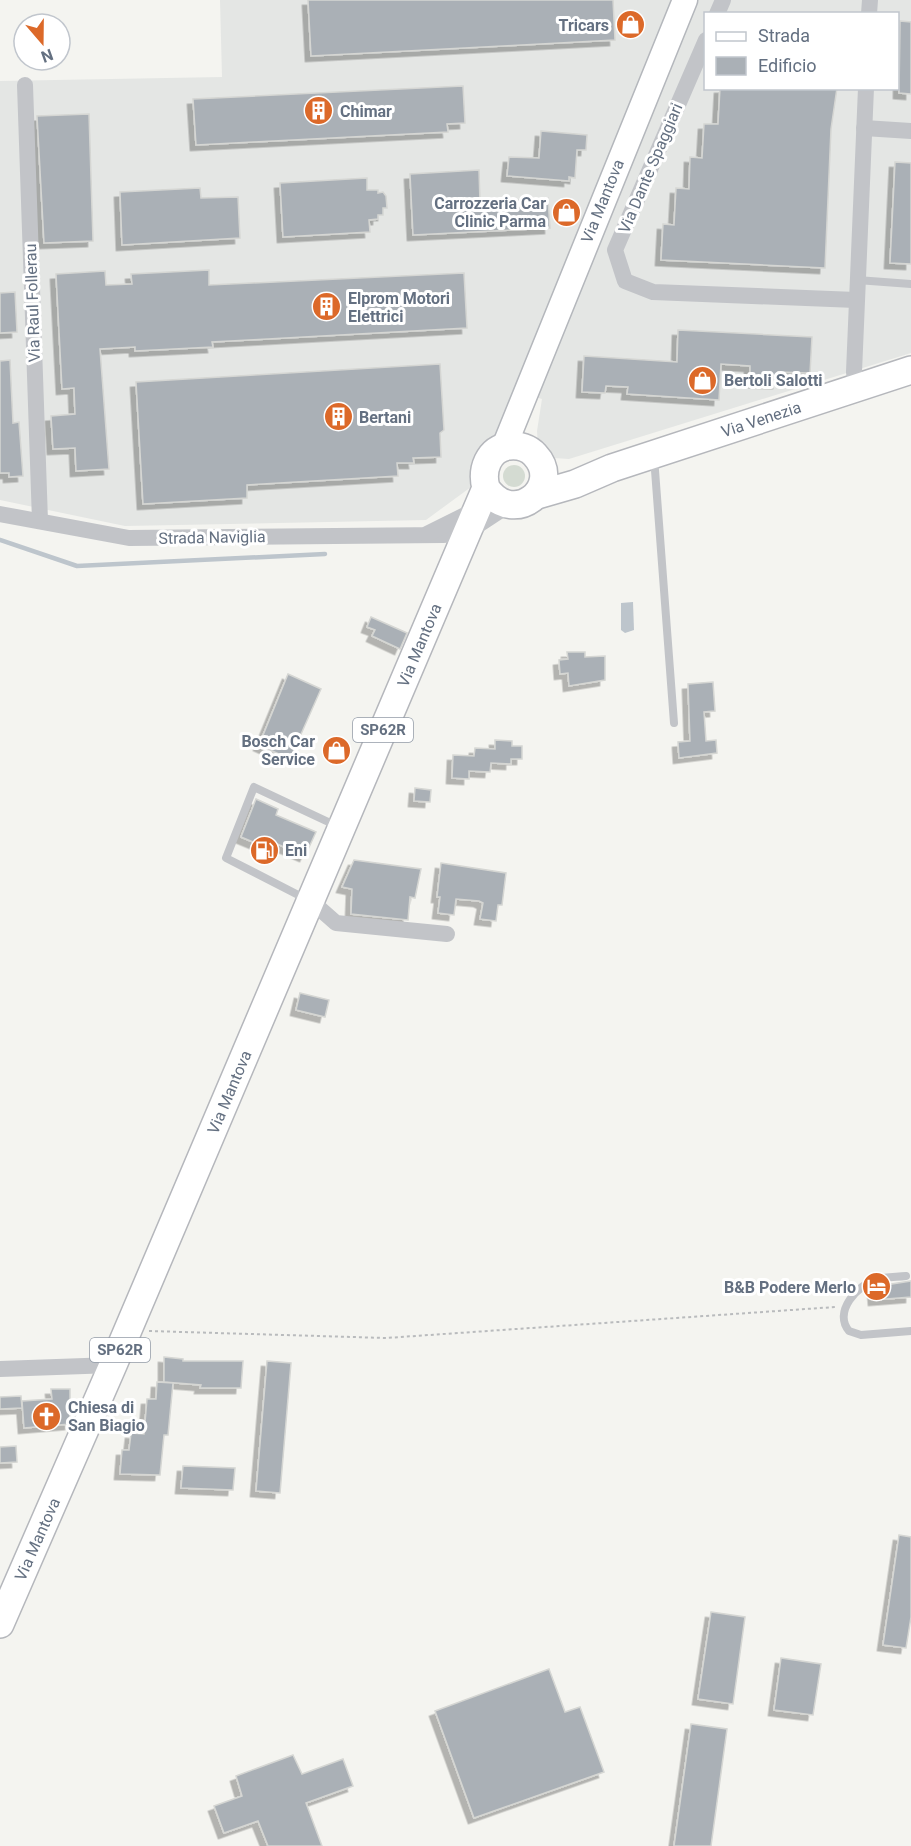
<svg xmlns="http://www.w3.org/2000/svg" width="911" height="1846" font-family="Roboto,sans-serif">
  <defs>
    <filter id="shadow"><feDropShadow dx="-5.5" dy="5.5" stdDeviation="0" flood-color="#0004"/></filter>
  </defs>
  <rect width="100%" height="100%" fill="#f4f4f0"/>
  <path fill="#e4e6e4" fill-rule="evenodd" d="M220,0h691v353l-342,106 -30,-2 -2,-26 5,-32 -23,-7 -48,95 -45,33 -301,6 -125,-26v-419l222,-4zM706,14h192v74h-192z"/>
  <circle fill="#d4dbd2" cx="514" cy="476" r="11"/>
  <polygon fill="#bdc5cc" points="633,602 634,630 625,633 621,630 621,603"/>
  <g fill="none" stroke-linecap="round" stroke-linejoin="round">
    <polyline stroke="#bdc5cc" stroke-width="4.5" points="0,540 77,566 325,554"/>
  </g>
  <g fill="#aab0b6" stroke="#d5d6d3" stroke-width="1.5" filter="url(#shadow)">
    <polygon points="308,0 613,0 615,40 311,56"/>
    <polygon points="900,21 911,22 911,94 899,93"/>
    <polygon points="463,86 465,123 447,124 448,132 196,145 193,99"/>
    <polygon points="720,88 837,88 831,129 825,268 661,260 663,224 674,225 676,188 689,189 690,157 702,158 704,124 718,124"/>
    <polygon points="89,114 93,241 44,243 37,116"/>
    <polygon points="541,131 587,135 586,150 577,150 575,178 569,177 569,181 507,176 509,157 539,158"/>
    <polygon points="895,162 911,163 911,264 890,263"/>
    <polygon points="479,170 480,202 548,198 550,228 413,235 410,174"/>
    <polygon points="367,178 367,190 378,190 378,193 383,192 386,196 387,208 383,208 383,215 378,215 378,219 369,220 370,232 283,237 280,183"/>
    <polygon points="200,188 201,198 238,197 240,238 122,245 120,192"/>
    <polygon points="209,270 209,285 464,273 467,328 212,342 213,347 135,351 135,347 100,349 109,469 76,471 75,448 53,449 51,416 75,414 74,388 62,389 56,274 105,271 106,285 132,284 131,274"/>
    <polygon points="15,292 17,332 0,333 0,293"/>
    <polygon points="678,330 812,337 810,373 778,372 778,383 750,382 750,366 721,364 719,400 627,394 628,387 606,386 605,393 582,392 584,356 677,362"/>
    <polygon points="10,360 13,423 19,422 23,476 9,477 9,473 0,473 0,361"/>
    <polygon points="440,364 444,430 440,433 441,457 413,458 414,463 397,463 398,476 247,485 247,498 143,504 136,382"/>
    <polygon points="371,617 407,633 400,649 372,636 375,630 367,627"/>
    <polygon points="567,652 585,652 585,657 605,656 605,680 569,686 568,673 560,674 559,660 568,659"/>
    <polygon points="288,674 321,689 290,759 259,745"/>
    <polygon points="713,682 715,711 704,712 706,741 716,740 717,753 679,758 678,742 690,741 688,684"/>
    <polygon points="495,740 512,741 512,746 522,746 522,759 511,759 511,764 491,763 490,772 469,771 469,779 452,778 453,755 474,756 475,748 495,749"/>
    <polygon points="415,788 431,790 430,802 414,801"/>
    <polygon points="256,799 278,809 276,815 316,832 305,856 268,840 265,847 241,837"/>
    <polygon points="354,860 421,869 415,898 410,897 408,920 351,914 352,889 342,887"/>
    <polygon points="441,863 506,873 502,905 498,905 496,921 480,919 483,903 479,901 456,899 454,915 438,913 440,897 437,897"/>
    <polygon points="300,993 329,1000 325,1017 296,1010"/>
    <polygon points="911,1281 911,1297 874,1300 873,1287"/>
    <polygon points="164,1357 183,1359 183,1361 243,1361 241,1388 200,1388 201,1385 164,1382"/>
    <polygon points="267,1361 291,1363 280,1493 256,1491"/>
    <polygon points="157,1382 173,1383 168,1435 164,1435 160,1475 120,1474 122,1450 129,1450 131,1433 144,1434 147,1399 156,1399"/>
    <polygon points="51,1389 70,1389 70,1424 24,1428 22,1401 52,1399"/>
    <polygon points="21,1396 22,1408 0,1409 0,1397"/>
    <polygon points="16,1446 17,1462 0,1463 0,1447"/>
    <polygon points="183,1466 235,1468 233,1490 181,1488"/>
    <polygon points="899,1535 911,1537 911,1617 906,1648 883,1645"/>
    <polygon points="711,1612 745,1617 733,1704 698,1699"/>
    <polygon points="781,1658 821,1664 813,1715 774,1710"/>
    <polygon points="549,1669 565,1712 580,1707 604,1772 474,1818 435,1711"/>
    <polygon points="691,1724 727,1729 711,1846 674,1846"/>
    <polygon points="293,1755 302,1774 343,1759 353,1786 306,1803 322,1846 268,1846 258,1821 224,1833 214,1806 242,1796 236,1776"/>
  </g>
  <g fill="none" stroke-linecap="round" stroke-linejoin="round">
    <defs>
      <polyline id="secondary" points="504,447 685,0"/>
      <g id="primary">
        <polyline points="537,495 575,484 612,468 911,370"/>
        <path d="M0,1624l113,-259 373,-877c-5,-18 2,-39 23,-42 10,-1 20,2 26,9 29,31 -21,74 -49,33"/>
      </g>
    </defs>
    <use href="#secondary" stroke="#b4b7bc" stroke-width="27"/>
    <use href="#primary" stroke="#b5b7bc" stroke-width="30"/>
    <polyline stroke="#b9bbbd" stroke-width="2" stroke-dasharray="3 3" stroke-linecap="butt" points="149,1331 386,1338 835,1307"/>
    <g stroke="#c2c4c8" stroke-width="8">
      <polyline points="857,280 911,284"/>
      <polyline points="654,457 674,723"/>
      <polyline points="308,900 226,858 254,787 339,827"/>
      <path d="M906,1276c-9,1 -20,1 -29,3 -20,6 -44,33 -28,52l12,4 50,-4"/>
    </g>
    <g stroke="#c2c4c8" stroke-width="16">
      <polyline points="717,14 723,0"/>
      <polyline points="869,14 870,0"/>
      <polyline points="706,40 615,250 625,281 653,292 856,300"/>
      <polyline points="25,85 40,521"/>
      <polyline points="864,128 911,131"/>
      <polyline points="856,388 854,372 866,88"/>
      <polyline points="0,514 129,538 443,535 466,533 504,508"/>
      <polyline points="427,534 477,509"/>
      <polyline points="311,901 336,923 447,934"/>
      <polyline points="0,1369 113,1365"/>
    </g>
    <use href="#secondary" stroke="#fff" stroke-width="24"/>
    <use href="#primary" stroke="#fff" stroke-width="27"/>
  </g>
  <defs>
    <symbol id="shop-disc" viewBox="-11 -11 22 22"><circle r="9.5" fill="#dc6929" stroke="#fff"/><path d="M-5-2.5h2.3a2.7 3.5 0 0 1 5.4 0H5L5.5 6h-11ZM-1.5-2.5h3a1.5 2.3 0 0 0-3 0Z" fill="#fff"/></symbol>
    <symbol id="building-disc" viewBox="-11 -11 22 22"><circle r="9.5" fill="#dc6929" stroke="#fff"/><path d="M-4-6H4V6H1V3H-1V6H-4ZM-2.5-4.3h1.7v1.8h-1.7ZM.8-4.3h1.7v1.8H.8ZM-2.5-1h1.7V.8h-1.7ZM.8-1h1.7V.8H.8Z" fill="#fff"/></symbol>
    <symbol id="fuel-disc" viewBox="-11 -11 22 22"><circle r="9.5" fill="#dc6929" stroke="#fff"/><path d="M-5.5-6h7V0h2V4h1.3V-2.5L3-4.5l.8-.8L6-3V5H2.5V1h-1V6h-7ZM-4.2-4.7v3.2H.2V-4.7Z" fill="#fff"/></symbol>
    <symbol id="hotel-disc" viewBox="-11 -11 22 22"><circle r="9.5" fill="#dc6929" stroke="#fff"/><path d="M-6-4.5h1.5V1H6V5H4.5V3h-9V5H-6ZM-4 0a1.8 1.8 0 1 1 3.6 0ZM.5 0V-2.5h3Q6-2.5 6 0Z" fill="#fff"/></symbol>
    <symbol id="church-disc" viewBox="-11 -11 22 22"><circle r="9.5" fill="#dc6929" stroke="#fff"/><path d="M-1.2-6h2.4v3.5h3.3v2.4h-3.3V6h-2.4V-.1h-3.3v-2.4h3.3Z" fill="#fff"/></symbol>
  </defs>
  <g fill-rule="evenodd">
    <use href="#shop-disc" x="614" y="8" width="33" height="33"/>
    <use href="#building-disc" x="302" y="94" width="33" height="33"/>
    <use href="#shop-disc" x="550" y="196" width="33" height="33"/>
    <use href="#building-disc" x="310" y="290" width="33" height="33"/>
    <use href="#shop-disc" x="686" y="364" width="33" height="33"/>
    <use href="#building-disc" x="322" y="400" width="33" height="33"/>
    <use href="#shop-disc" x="320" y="734" width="33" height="33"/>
    <use href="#fuel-disc" x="248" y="834" width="33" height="33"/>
    <use href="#hotel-disc" x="860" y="1270" width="33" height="33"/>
    <use href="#church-disc" x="30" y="1400" width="33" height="33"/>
  </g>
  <g text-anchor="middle" stroke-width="6" stroke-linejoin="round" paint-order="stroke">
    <g fill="#fff" stroke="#929ba7" stroke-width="1.5">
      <rect x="353" y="718" width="60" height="24" rx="4.5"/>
      <rect x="90" y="1338" width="60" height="24" rx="4.5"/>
    </g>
    <g font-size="15" font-weight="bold" fill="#647081">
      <text x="383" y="735">SP62R</text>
      <text x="120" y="1355">SP62R</text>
    </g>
    <g font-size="16" font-weight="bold" fill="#647081" stroke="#fff" text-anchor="start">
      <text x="609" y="31" text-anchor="end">Tricars</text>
      <text x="340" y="117">Chimar</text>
      <text x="546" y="209" text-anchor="end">Carrozzeria Car<tspan x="546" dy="18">Clinic Parma</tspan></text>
      <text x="348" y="304">Elprom Motori<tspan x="348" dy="18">Elettrici</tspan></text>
      <text x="724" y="386">Bertoli Salotti</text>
      <text x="359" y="423">Bertani</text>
      <text x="315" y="747" text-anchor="end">Bosch Car<tspan x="315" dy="18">Service</tspan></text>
      <text x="285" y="856">Eni</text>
      <text x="856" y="1293" text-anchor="end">B&amp;B Podere Merlo</text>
      <text x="68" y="1413">Chiesa di<tspan x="68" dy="18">San Biagio</tspan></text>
    </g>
    <g font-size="16" fill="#647081" stroke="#fff">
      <text transform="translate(650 168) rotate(-67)" y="6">Via Dante Spaggiari</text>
      <text transform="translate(602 201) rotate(-68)" y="6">Via Mantova</text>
      <text transform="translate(32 303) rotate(-92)" y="6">Via Raul Follerau</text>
      <text transform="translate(761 419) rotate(-18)" y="6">Via Venezia</text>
      <text transform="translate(212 537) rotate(-1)" y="6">Strada Naviglia</text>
      <text transform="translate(419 645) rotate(-67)" y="6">Via Mantova</text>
      <text transform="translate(229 1092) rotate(-67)" y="6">Via Mantova</text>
      <text transform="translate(37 1539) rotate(-66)" y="6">Via Mantova</text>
    </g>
  </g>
  <rect x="704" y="12" width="195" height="78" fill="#ffffff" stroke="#c1c6cd" stroke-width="1.5"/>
  <rect x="716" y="32" width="30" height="9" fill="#ffffff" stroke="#c1c6cd" stroke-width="1.5"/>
  <text x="758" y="42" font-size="18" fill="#647081">Strada</text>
  <rect x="716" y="57" width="30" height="18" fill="#aab0b6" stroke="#c1c6cd" stroke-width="1.5"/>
  <text x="758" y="72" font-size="18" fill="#647081">Edificio</text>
  <g transform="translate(42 42) rotate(160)"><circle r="28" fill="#ffffff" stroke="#c1c6cd" stroke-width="1.5"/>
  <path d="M0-4.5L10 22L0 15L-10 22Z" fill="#dc6929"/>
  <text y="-9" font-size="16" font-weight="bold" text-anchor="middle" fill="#647081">N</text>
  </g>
</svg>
